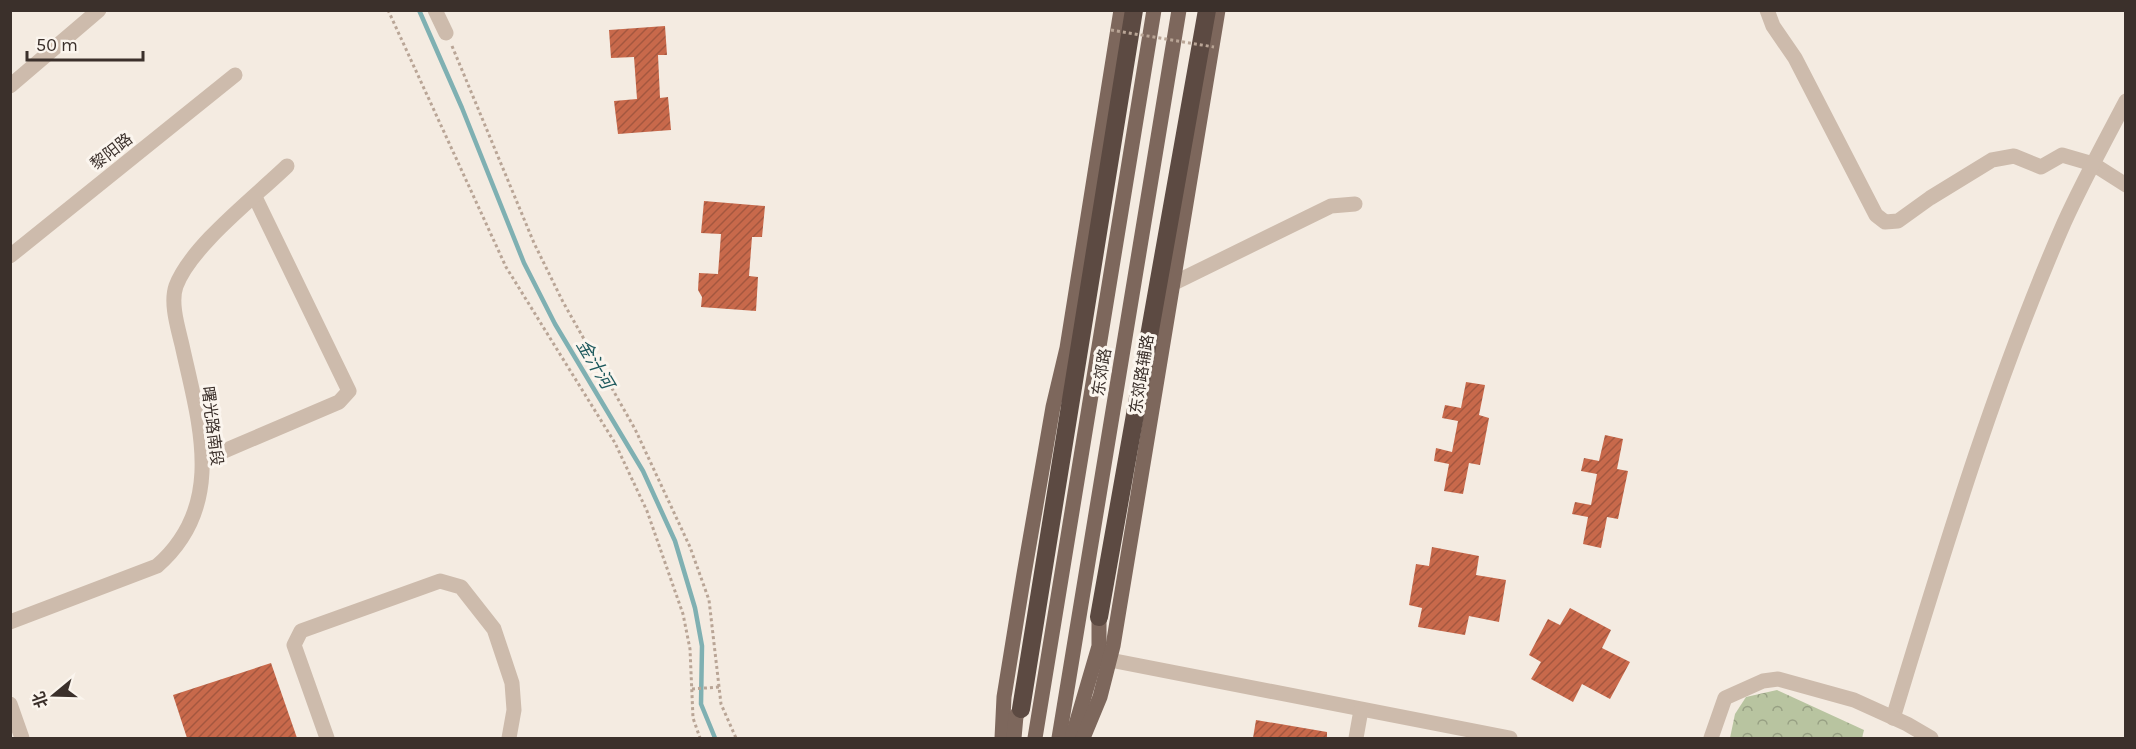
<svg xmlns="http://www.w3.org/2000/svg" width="2136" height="749" font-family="Karla,'Noto Sans SC',sans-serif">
  <defs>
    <pattern id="park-crowns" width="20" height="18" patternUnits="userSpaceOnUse" patternTransform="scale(1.5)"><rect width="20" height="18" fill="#b8c4a0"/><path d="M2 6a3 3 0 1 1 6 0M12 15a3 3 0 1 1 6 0" fill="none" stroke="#97a083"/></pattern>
    <pattern id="building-hatch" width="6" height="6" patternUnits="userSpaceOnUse" patternTransform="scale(1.5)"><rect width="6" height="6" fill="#c8694b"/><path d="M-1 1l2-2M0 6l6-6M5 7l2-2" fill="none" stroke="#a4573f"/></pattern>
  </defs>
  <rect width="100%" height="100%" fill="#f4ebe1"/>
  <polygon fill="url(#park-crowns)" points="1777,690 1864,730 1862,738 1730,738 1735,714 1746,697"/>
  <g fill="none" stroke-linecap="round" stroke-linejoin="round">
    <polyline stroke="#7fb0b2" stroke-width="4.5" points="419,10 462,108 524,263 555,324 643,471 675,541 695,608 702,646 701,704 715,738"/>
  </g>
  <g fill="url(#building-hatch)">
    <polygon points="665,26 667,55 658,55 660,98 668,97 671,130 618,134 614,101 637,99 634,57 611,58 609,30"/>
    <polygon points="704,201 765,206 762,237 752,237 749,276 758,277 756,311 701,307 702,297 698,290 699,273 718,274 721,234 701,233"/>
    <polygon points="1466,382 1485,385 1479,415 1489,418 1480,465 1469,463 1463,494 1444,491 1449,464 1434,461 1436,448 1452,452 1458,421 1442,418 1445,405 1461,408"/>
    <polygon points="1605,435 1623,439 1617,469 1628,471 1618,519 1607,517 1601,548 1583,544 1588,517 1572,514 1575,502 1591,505 1597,474 1581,471 1584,458 1599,461"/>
    <polygon points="1432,547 1479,556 1476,575 1506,580 1499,622 1469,616 1465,635 1418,627 1422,608 1409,605 1416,564 1429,566"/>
    <polygon points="1570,608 1611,630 1602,648 1630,662 1610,699 1582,684 1573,702 1531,679 1541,662 1529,655 1548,619 1560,625"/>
    <polygon points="271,663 297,738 187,738 173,695"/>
    <polygon points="1256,720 1327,732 1327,738 1253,738"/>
  </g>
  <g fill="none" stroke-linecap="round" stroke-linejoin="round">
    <g stroke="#b9a596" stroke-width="3" stroke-dasharray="3 3" stroke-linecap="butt">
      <polyline points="388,10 506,267 615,443 647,511 683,614 690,649 693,718 700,738"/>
      <polyline points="452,46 534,243 563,302 635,429 690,547 709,600 721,704 736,738"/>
      <polyline points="692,689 719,687"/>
    </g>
    <g stroke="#cdbbac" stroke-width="15">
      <polyline points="435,10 446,33"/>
      <polyline points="1767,10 1773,26 1795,58 1876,215 1885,222 1898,221 1930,198 1992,160 2014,156 2041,167 2062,155 2093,164 2126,185"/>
      <polyline points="10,86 99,10"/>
      <polyline points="10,256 235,75"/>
      <polyline points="1174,283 1331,206 1355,204"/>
      <polyline points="203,460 339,402 349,391 255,197"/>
      <path d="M10,622l147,-56c70,-61 42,-143 25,-221 -4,-17 -12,-42 -6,-59 15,-40 79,-89 111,-120"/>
      <polyline points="1110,660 1510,738"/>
      <polyline points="10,704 22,738"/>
      <path d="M1893,718c51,-167 101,-335 171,-495 19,-42 41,-82 62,-122"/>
      <polyline points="327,738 294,645 301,631 440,581 461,587 494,629 512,683 514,710 509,738"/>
      <polyline points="1356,738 1361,710"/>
      <polyline points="1711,738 1725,698 1763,681 1778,679 1854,700 1907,724 1931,738"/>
    </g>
    <g stroke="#7d675c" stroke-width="15">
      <polyline points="1002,738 1004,697 1024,574 1053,407 1067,348 1121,10"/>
      <polyline points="1014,738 1016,716 1021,709"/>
      <polyline points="1035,738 1154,10"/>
      <polyline points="1059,738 1179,10"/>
      <polyline points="1072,738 1099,646 1099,617"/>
      <polyline points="1083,738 1100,697 1113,646 1218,10"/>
    </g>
    <g stroke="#5c4a42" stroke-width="18">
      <polyline points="1099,617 1207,10"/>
      <polyline points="1021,709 1134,10"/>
    </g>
    <polyline stroke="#b9a596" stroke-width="3" stroke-dasharray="3 3" stroke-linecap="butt" points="1111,30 1214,47"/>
  </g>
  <g text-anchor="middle" stroke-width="6" stroke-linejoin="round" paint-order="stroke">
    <g font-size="16" fill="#3b302b" stroke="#fbf5ee">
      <text transform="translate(111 151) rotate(-38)" y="6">黎阳路</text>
      <text transform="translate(1101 372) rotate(-81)" y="6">东郊路</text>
      <text transform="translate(1141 374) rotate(-81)" y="6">东郊路辅路</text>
      <text transform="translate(213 426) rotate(83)" y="6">曙光路南段</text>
    </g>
    <g font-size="18" font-style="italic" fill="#1f5a5e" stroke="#fbf5ee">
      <text transform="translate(595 364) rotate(59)" y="6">金汁河</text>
    </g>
  </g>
  <rect width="2136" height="749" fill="none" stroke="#3b302b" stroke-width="24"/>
  <g transform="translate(54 695) rotate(251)" stroke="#fbf5ee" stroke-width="4.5" paint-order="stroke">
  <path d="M0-4.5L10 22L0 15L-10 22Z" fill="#3b302b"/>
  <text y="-9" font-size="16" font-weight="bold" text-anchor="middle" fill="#3b302b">北</text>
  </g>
  <path d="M27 51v9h116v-9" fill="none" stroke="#3b302b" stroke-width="3"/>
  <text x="36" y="51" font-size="18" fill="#3b302b" stroke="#fbf5ee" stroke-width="4.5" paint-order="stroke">50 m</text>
</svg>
